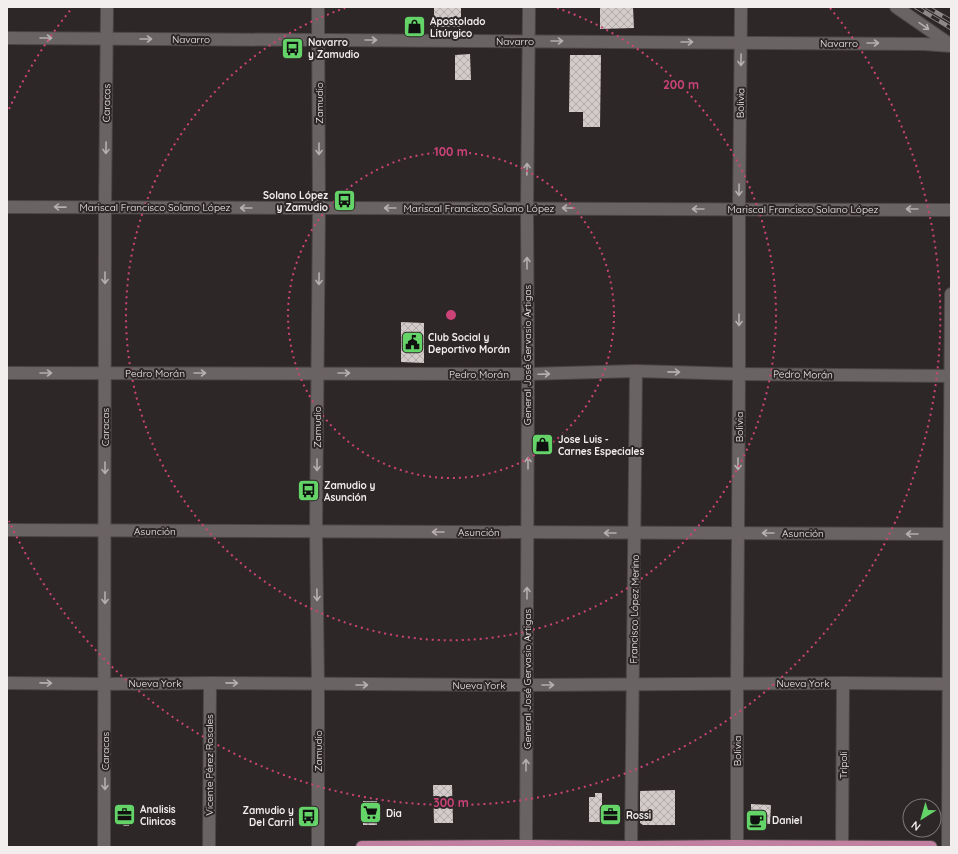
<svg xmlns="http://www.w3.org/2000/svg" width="958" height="854" font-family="Quicksand,sans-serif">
  <defs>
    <pattern id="building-cross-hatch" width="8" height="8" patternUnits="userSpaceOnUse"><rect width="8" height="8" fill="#d3cbc9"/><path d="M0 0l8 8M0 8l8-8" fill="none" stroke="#b0aaa8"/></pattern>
  </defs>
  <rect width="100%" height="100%" fill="#2e2728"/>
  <g fill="url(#building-cross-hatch)">
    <rect x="434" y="7" width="27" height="20"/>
    <polygon points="600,7 633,7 634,28 600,29"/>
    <polygon points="470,54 471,80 455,80 455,55"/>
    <polygon points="570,55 601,55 600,127 583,127 583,112 569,112"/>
    <polygon points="401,322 424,323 424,363 401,362"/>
    <polygon points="433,785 452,785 453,823 434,823"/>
    <polygon points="675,790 675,825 643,825 640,823 640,791"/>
    <polygon points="595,793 602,793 602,809 616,809 616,822 589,822 589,797 595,797"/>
    <rect x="363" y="801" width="14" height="24"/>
    <polygon points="751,804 771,805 770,824 751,824"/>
    <polygon points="118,810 129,810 129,826 124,826 118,820"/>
    <rect x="908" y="817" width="2" height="11"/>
  </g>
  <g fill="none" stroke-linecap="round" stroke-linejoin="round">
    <defs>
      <g id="minor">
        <polyline points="896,7 951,45"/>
        <polyline points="7,38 924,44 951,46"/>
        <polyline points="7,207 951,210"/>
        <polyline points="7,373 528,374 636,371 739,374 951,376"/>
        <polyline points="7,530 951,534"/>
        <polyline points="7,683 105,684 210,683 527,685 843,683 951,684"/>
        <polyline points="104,847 105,208 107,7"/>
        <polyline points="209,847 210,683"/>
        <polyline points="318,847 318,684 316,531 319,208 318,7"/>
        <polyline points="526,847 528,374 527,208 529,7"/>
        <polyline points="631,847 636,371"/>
        <polyline points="737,847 737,684 739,374 739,209 741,7"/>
        <polyline points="842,847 843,683"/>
        <path d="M948,847c1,-184 1,-369 3,-553"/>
      </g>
      <polyline id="major" points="362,847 526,846 631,847 737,846 931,847"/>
    </defs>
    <use href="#minor" stroke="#4b4545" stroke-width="14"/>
    <use href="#major" stroke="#4b4545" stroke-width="14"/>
    <use href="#minor" stroke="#6a6363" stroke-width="12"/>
    <use href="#major" stroke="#c1809f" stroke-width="12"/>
    <defs>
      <g id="rail">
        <polyline points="916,7 951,28"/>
        <polyline points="927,7 951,21"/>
      </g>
    </defs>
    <use href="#rail" stroke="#8d8788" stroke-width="4.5"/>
    <use href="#rail" stroke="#2e2728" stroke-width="3" stroke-dasharray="9" stroke-linecap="butt"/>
  </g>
  <defs><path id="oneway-shaft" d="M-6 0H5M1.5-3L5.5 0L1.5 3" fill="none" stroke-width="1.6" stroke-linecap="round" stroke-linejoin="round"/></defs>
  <g stroke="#b5afaf">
    <use href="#oneway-shaft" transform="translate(924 26) rotate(35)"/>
    <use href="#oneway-shaft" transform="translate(46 38)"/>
    <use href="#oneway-shaft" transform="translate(146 39)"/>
    <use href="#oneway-shaft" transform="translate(371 40)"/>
    <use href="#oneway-shaft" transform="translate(557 41)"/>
    <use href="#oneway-shaft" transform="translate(687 42)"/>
    <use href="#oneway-shaft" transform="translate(873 43)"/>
    <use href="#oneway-shaft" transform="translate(741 60) rotate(91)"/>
    <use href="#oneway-shaft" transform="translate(106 148) rotate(91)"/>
    <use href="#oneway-shaft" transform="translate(319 149) rotate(90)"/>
    <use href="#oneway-shaft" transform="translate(527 169) rotate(-89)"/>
    <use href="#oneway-shaft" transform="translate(739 190) rotate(91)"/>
    <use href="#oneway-shaft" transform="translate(60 207) rotate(-179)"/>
    <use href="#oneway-shaft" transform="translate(246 208) rotate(-180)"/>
    <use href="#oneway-shaft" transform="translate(390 208) rotate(-180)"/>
    <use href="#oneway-shaft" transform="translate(568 208) rotate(-180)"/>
    <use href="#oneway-shaft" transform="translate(698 209) rotate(-180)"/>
    <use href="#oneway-shaft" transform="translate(912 209) rotate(-180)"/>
    <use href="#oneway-shaft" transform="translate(527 263) rotate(-90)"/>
    <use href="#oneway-shaft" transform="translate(105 278) rotate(90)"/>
    <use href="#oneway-shaft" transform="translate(319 279) rotate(91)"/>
    <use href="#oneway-shaft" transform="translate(739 320) rotate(90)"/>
    <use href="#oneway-shaft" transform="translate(674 372) rotate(1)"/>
    <use href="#oneway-shaft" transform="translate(46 373)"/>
    <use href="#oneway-shaft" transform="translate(200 373)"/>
    <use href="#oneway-shaft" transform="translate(344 373)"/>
    <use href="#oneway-shaft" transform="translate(544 374) rotate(-2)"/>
    <use href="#oneway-shaft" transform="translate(528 463) rotate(-90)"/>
    <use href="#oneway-shaft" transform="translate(738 464) rotate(90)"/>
    <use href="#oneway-shaft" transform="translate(317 465) rotate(90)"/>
    <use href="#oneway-shaft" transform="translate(105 468) rotate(90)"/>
    <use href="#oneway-shaft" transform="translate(438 532) rotate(-180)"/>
    <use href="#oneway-shaft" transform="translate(610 533) rotate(-180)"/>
    <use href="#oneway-shaft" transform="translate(768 533) rotate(-180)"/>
    <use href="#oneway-shaft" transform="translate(912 534) rotate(-180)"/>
    <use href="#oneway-shaft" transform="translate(527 593) rotate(-90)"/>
    <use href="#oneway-shaft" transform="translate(317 595) rotate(89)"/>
    <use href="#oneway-shaft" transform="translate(105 598) rotate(90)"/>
    <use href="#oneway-shaft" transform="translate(46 683) rotate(1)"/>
    <use href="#oneway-shaft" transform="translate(232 683) rotate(1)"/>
    <use href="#oneway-shaft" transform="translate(362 685)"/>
    <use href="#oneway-shaft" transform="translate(548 685)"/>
    <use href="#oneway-shaft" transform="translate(526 765) rotate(-90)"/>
    <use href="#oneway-shaft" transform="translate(105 784) rotate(90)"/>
  </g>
  <g fill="none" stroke="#cc4378" stroke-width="2" stroke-dasharray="2 4">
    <circle cx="451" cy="315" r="163"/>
    <path d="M557 8A325 325 0 1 1 345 8"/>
    <path d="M9 109A488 488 0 0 1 72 8M830 8A488 488 0 1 1 9 521"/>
  </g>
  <defs>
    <symbol id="shop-square" viewBox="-11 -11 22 22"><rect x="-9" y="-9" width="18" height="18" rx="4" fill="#64d468" stroke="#2e2728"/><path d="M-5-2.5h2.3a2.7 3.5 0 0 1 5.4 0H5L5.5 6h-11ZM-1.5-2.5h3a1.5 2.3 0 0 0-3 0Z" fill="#111"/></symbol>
    <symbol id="bus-square" viewBox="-11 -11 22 22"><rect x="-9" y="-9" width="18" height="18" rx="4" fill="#64d468" stroke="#2e2728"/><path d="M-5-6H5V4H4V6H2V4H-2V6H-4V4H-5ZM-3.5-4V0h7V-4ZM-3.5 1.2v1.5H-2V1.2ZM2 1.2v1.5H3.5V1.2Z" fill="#111"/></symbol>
    <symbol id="civic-square" viewBox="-11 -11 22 22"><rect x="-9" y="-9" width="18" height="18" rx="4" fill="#64d468" stroke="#2e2728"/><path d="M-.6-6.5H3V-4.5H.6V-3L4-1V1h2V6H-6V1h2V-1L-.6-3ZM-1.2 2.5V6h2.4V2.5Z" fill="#111"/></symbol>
    <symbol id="supermarket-square" viewBox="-11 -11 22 22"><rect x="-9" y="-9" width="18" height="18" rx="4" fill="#64d468" stroke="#2e2728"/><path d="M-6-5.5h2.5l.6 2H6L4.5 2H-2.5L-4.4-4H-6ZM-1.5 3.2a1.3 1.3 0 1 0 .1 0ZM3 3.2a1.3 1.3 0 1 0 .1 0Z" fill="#111"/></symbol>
    <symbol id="office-square" viewBox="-11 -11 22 22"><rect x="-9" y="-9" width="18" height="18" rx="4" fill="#64d468" stroke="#2e2728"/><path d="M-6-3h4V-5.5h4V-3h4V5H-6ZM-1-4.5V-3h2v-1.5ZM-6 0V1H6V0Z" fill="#111"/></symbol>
    <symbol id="cafe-square" viewBox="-11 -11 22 22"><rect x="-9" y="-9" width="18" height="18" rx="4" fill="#64d468" stroke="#2e2728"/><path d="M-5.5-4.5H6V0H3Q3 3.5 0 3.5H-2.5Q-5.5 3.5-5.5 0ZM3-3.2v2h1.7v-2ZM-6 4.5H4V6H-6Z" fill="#111"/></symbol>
  </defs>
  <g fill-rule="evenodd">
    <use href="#shop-square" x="402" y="14" width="25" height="25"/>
    <use href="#bus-square" x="280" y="36" width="25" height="25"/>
    <use href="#bus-square" x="332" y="188" width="25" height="25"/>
    <use href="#civic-square" x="400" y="330" width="25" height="25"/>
    <use href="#shop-square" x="530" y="432" width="25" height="25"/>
    <use href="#bus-square" x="296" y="478" width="25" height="25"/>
    <use href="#supermarket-square" x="358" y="800" width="25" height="25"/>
    <use href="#office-square" x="112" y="802" width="25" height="25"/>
    <use href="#office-square" x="598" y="802" width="25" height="25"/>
    <use href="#bus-square" x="296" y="804" width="25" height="25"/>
    <use href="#cafe-square" x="744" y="808" width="25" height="25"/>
  </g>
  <g text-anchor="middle" stroke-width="4" stroke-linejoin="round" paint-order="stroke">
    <g font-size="10" font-weight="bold" fill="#f2eeee" stroke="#2e2728" text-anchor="start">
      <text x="430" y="25">Apostolado<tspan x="430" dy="12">Litúrgico</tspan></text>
      <text x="308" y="46">Navarro<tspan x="308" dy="12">y Zamudio</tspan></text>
      <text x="328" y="199" text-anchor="end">Solano López<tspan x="328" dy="12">y Zamudio</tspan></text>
      <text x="428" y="341">Club Social y<tspan x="428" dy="12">Deportivo Morán</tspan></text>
      <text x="558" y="443">Jose Luis -<tspan x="558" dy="12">Carnes Especiales</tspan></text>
      <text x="324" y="489">Zamudio y<tspan x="324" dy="12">Asunción</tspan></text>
      <text x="140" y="813">Analisis<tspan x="140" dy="12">Clinicos</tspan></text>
      <text x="294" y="814" text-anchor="end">Zamudio y<tspan x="294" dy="12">Del Carril</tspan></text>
      <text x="386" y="817">Dia</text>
      <text x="626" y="819">Rossi</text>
      <text x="772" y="824">Daniel</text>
    </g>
    <g font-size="10" fill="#f2eeee" stroke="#2e2728">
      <text x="191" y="43">Navarro</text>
      <text x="515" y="45">Navarro</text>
      <text x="839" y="47">Navarro</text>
      <text transform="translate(106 103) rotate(-89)" y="4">Caracas</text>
      <text transform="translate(319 103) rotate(-90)" y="4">Zamudio</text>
      <text transform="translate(740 103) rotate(-89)" y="4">Bolivia</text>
      <text x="155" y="211">Mariscal Francisco Solano López</text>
      <text x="479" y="212">Mariscal Francisco Solano López</text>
      <text x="803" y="213">Mariscal Francisco Solano López</text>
      <text transform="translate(527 355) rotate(-90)" y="4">General José Gervasio Artigas</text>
      <text x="155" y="377">Pedro Morán</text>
      <text x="479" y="378">Pedro Morán</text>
      <text transform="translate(803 374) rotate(1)" y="4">Pedro Morán</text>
      <text transform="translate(105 427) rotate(-90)" y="4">Caracas</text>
      <text transform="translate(317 427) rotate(-90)" y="4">Zamudio</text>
      <text transform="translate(739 427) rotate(-90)" y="4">Bolivia</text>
      <text x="155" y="535">Asunción</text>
      <text x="479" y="536">Asunción</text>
      <text x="803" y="537">Asunción</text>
      <text transform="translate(634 609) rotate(-89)" y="4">Francisco López Merino</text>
      <text transform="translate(527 679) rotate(-90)" y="4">General José Gervasio Artigas</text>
      <text x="155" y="687">Nueva York</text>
      <text x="803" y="687">Nueva York</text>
      <text x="479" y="689">Nueva York</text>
      <text transform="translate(105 751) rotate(-90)" y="4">Caracas</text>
      <text transform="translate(318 751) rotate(-90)" y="4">Zamudio</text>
      <text transform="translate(737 751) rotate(-90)" y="4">Bolivia</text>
      <text transform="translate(209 765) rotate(-90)" y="4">Vicente Pérez Rosales</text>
      <text transform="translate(843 765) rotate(-90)" y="4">Trípoli</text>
    </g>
  </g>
  <circle cx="451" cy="315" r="6" fill="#cc4378" stroke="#2e2728" stroke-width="2"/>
  <g font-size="12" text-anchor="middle" font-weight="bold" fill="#cc4378" stroke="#2e2728" stroke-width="4" stroke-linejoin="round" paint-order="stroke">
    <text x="681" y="89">200 m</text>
    <text x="451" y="156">100 m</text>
    <text x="451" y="807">300 m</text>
  </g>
  <rect width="958" height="854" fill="none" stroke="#f2eeee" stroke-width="16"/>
  <g transform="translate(922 818) rotate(217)"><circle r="19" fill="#2e2728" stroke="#7c7777"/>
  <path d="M0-3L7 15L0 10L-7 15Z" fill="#64d468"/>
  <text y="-6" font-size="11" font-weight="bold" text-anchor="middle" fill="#f2eeee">N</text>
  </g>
</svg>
